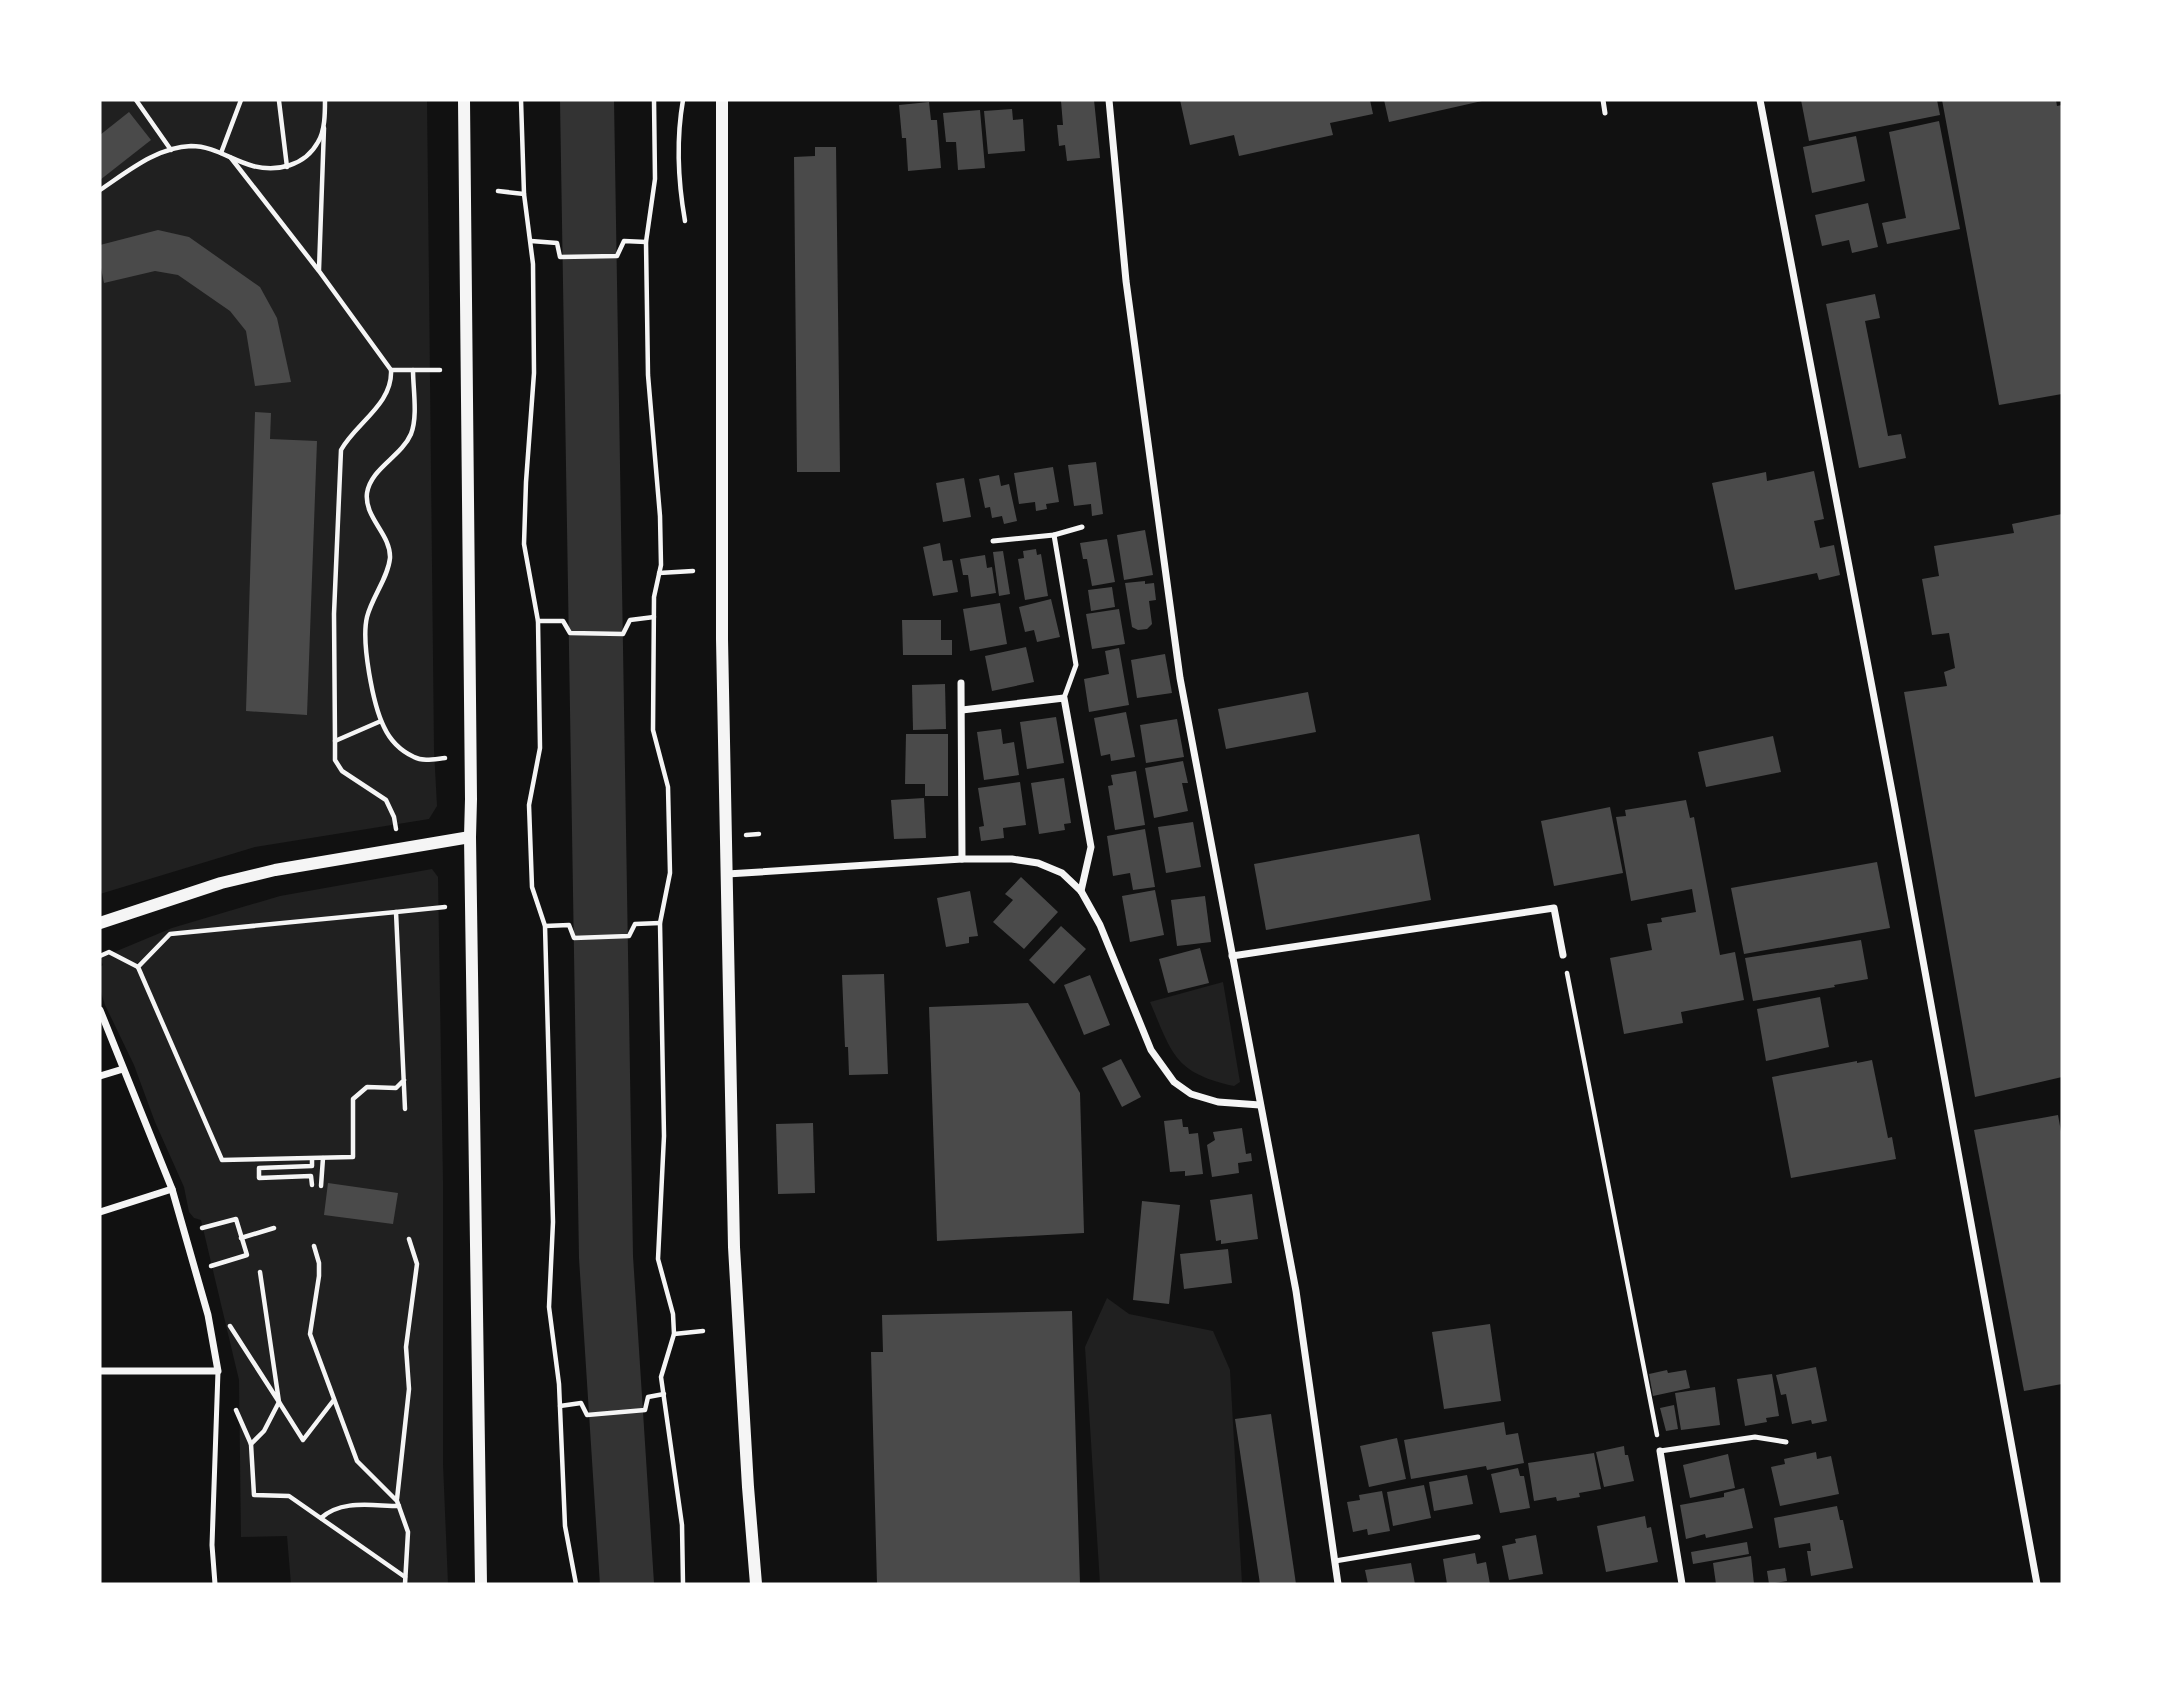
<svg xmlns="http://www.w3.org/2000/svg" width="2162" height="1684" font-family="'Alegreya Sans',sans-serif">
  <rect width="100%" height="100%" fill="#111"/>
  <g fill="#202020">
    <polygon points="100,100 427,100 434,750 437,806 429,819 255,847 100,894"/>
    <polygon points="432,869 438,877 443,1181 443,1464 448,1584 291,1584 287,1536 241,1537 239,1380 201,1220 194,1218 189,1212 184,1187 155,1122 134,1065 105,1005 100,989 100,967 103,965 100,958 172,928 280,896"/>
    <path d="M1223,982l17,100 -6,4c-60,-13 -62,-33 -84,-84z"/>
    <polygon points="1107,1298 1129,1314 1213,1331 1230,1370 1242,1584 1100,1584 1085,1347"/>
  </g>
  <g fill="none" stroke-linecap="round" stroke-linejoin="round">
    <polyline stroke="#333" stroke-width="54" points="587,100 606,1257 627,1584"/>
  </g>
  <g fill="#4a4a4a">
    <polygon points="1094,100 1100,158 1067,161 1065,145 1059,146 1057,125 1063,125 1061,101"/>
    <polygon points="1180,100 1370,100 1373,114 1330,123 1333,135 1239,156 1234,135 1190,145"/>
    <polygon points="1384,100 1482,100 1482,101 1389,122"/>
    <polygon points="1801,100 1937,100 1940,115 1809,141"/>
    <polygon points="1942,100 2056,100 2057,106 2062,105 2062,394 1999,405"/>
    <polygon points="929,102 931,120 937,120 941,168 908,171 906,138 902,138 899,105"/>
    <polygon points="1012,109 1013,120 1023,119 1025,151 988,154 984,111"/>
    <polygon points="980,110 985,168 958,170 956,142 946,142 943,113"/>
    <polygon points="129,112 151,140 100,180 100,135"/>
    <polygon points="1939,121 1960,229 1887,244 1882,223 1906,218 1889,132"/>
    <polygon points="1856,136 1865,181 1812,193 1803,147"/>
    <polygon points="815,147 836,147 840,472 797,472 794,157 815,156"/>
    <polygon points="1868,203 1878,247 1852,253 1849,240 1822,246 1815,215"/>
    <polygon points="158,230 189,237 260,287 277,318 291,382 255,386 246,331 230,311 178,275 155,271 104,283 100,263 100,245"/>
    <polygon points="1875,294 1880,318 1865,321 1888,436 1901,434 1906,458 1859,468 1826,304"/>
    <polygon points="255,412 271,413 270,439 317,441 307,715 246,711"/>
    <polygon points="1096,462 1103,514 1092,516 1091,504 1074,506 1068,465"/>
    <polygon points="1053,467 1059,502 1046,504 1047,509 1036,511 1035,502 1019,504 1014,473"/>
    <polygon points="1814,471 1824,519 1814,521 1820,548 1834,545 1840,575 1819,580 1817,573 1735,590 1712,483 1766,472 1767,481"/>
    <polygon points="999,475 1001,486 1009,484 1017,521 1004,524 1002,516 992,518 990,507 985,508 979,479"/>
    <polygon points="964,478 971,517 943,522 936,483"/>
    <polygon points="2062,514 2062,1077 1975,1097 1904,692 1947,686 1944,672 1955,668 1949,633 1932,635 1922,579 1939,576 1934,546 2014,533 2012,524"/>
    <polygon points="1145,530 1153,575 1124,580 1117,535"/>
    <polygon points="1107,539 1115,582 1092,586 1087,559 1083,559 1080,543"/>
    <polygon points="940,543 943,561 952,560 958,592 933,596 923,547"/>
    <polygon points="1036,549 1037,555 1041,554 1048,596 1025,600 1018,559 1024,558 1023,551"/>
    <polygon points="1003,551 1010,594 999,596 993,552"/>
    <polygon points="985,555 987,568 992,567 996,593 971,597 968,575 963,575 960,559"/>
    <polygon points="1145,581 1145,584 1154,583 1156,600 1149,601 1152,624 1147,629 1138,630 1132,627 1125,583"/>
    <polygon points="1112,587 1115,607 1091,611 1088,590"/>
    <polygon points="1051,599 1060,637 1037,642 1034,630 1025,632 1019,607"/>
    <polygon points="1000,603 1007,644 970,651 963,609"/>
    <polygon points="1119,609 1125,644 1092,649 1086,614"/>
    <polygon points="902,620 941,620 941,640 952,640 952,655 903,655"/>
    <polygon points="1026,647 1034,682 992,691 985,656"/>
    <polygon points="1119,648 1129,705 1089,712 1084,679 1109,674 1105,651"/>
    <polygon points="1165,654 1172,693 1137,698 1131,660"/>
    <polygon points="945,684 946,729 913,730 912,685"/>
    <polygon points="1308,692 1316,732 1226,749 1218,709"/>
    <polygon points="1126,712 1135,757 1111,761 1110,754 1101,756 1094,718"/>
    <polygon points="1056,717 1064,763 1027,769 1020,722"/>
    <polygon points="1177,719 1184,757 1146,763 1140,725"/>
    <polygon points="1001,729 1003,744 1014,742 1019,775 984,780 977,732"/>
    <polygon points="906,734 948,734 948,796 925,796 925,784 905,784"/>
    <polygon points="1773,736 1781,772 1706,787 1698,752"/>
    <polygon points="1183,761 1188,783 1182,783 1188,811 1154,818 1145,768"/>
    <polygon points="1136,771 1145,825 1115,830 1108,786 1113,785 1111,775"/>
    <polygon points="1064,778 1071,823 1064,824 1065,830 1039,834 1031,783"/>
    <polygon points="1020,782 1026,825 1003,828 1004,838 981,841 979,827 984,826 978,788"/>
    <polygon points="924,798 926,838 894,839 891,800"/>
    <polygon points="1686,800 1690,818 1694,817 1720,955 1735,952 1744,1000 1681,1012 1683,1023 1624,1034 1610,958 1652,950 1647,924 1662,922 1661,918 1696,912 1692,889 1631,901 1616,817 1626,816 1625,810"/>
    <polygon points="1610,807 1623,873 1554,886 1541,821"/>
    <polygon points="1193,822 1201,867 1166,873 1158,827"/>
    <polygon points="1145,829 1155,887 1133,890 1130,873 1113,876 1107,836"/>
    <polygon points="1419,834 1431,900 1266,930 1254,864"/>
    <polygon points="1877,862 1890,928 1744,954 1731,888"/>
    <polygon points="1021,877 1058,912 1024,949 993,922 1013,900 1005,894"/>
    <polygon points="1155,890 1164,935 1130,942 1122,896"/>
    <polygon points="970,891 978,936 969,937 969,943 946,947 937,898"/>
    <polygon points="1205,896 1211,942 1177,946 1171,900"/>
    <polygon points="1061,926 1086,949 1054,984 1029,960"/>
    <polygon points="1861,940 1868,979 1834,985 1835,987 1753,1001 1745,958"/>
    <polygon points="1200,948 1209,983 1168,993 1159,959"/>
    <polygon points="884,974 888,1074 849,1075 848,1047 845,1047 842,975"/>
    <polygon points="1090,975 1110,1025 1084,1035 1064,985"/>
    <polygon points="1820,997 1829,1047 1766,1061 1757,1009"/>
    <polygon points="1028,1003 1080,1093 1084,1233 937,1241 929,1007"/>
    <polygon points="1121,1059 1141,1097 1122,1107 1102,1068"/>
    <polygon points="1872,1060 1888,1138 1892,1137 1896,1159 1791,1178 1772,1077 1857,1061 1857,1063"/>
    <polygon points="2058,1115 2062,1137 2062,1384 2024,1391 1974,1130"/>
    <polygon points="1182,1119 1183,1127 1188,1127 1189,1134 1198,1133 1203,1174 1185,1176 1185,1171 1170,1172 1164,1121"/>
    <polygon points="813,1123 815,1193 778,1194 776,1124"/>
    <polygon points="1242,1128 1246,1154 1251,1153 1252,1161 1238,1163 1239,1173 1212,1177 1207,1145 1215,1140 1213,1132"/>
    <polygon points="328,1183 398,1193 393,1224 324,1215"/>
    <polygon points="1252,1194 1258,1239 1221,1244 1221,1240 1216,1241 1210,1200"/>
    <polygon points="1142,1201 1180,1205 1169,1304 1133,1300"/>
    <polygon points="1228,1249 1232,1283 1184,1289 1180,1254"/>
    <polygon points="1072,1311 1080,1584 877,1584 871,1352 883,1352 882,1315"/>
    <polygon points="1490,1324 1501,1401 1444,1409 1432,1332"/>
    <polygon points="1816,1367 1827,1421 1812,1424 1811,1420 1792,1424 1786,1394 1781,1395 1776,1375"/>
    <polygon points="1667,1370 1668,1373 1686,1370 1690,1388 1653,1396 1649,1374"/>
    <polygon points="1772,1374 1779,1416 1766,1418 1767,1422 1745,1426 1737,1379"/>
    <polygon points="1715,1387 1720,1425 1681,1430 1675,1393"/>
    <polygon points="1674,1405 1678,1429 1666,1431 1660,1408"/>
    <polygon points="1271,1414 1296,1584 1260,1584 1235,1419"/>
    <polygon points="1504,1422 1506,1435 1518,1433 1524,1463 1487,1470 1486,1466 1411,1479 1404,1440"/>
    <polygon points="1397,1438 1406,1479 1369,1487 1360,1446"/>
    <polygon points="1624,1446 1625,1455 1628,1455 1634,1481 1604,1487 1596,1452"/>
    <polygon points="1816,1452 1817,1459 1831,1456 1839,1494 1780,1506 1771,1467 1785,1464 1784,1459"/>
    <polygon points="1594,1453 1601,1489 1579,1493 1580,1497 1557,1501 1556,1497 1534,1501 1528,1463"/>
    <polygon points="1728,1454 1735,1488 1690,1498 1683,1465"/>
    <polygon points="1518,1468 1520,1476 1524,1476 1530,1508 1500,1513 1491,1474"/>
    <polygon points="1467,1475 1473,1504 1434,1511 1429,1482"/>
    <polygon points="1424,1485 1431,1518 1393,1526 1387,1492"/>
    <polygon points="1744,1488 1753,1528 1706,1538 1705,1534 1686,1539 1680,1505 1724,1497 1724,1493"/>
    <polygon points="1382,1491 1390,1531 1368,1535 1367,1529 1353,1532 1347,1502 1360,1500 1359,1495"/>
    <polygon points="1837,1506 1840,1520 1843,1520 1853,1568 1811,1576 1807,1551 1811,1551 1810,1543 1779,1548 1774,1518"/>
    <polygon points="1645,1516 1647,1528 1651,1527 1658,1562 1606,1572 1597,1526"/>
    <polygon points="1536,1535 1543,1574 1509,1580 1502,1546 1516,1543 1515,1539"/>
    <polygon points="1747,1542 1749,1554 1693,1564 1691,1552"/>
    <polygon points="1475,1553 1477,1564 1486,1562 1490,1584 1447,1584 1443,1559"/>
    <polygon points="1751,1556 1754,1584 1716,1584 1713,1563"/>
    <polygon points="1411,1563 1415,1584 1368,1584 1365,1570"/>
    <polygon points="1785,1568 1787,1581 1769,1584 1767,1571"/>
  </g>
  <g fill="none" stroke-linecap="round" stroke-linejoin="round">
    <g stroke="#f5f5f5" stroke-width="4.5">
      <polyline points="136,100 171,150"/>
      <polyline points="521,100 524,194 533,264 534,373 526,482 524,544 538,621 540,748 529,805 532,887 545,926 553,1222 549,1307 559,1384 565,1526 576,1584"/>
      <polyline points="654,100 655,179 646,242 648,375 660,516 661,565 654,597 653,730 668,787 670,873 660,923 664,1136 658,1259 673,1314 674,1334 661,1377 682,1525 683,1584"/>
      <path d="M683,100c-7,40 -5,81 2,121"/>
      <polyline points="279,101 287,167"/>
      <polyline points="221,153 241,100"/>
      <path d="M231,158l88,113 72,99c2,34 -35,53 -50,80l-7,164 1,127v19l7,11 44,29 8,17 2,12"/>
      <path d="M100,190c27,-18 57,-43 91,-44 23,0 40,14 62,20 24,6 52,0 65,-24 7,-11 7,-29 7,-42"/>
      <polyline points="498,191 524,194"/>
      <polyline points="531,241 557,243 560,257 617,256 624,241 646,242"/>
      <polyline points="319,270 324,128"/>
      <polyline points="391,370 440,370"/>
      <path d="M413,370c0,19 5,46 -2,64 -10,23 -40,34 -44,59 -3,25 24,41 23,65 -2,20 -18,39 -23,59 -6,25 6,88 17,110 6,13 17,24 30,30 9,5 21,2 31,1"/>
      <polyline points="659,573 693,571"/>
      <polyline points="538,621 563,621 570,633 623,634 630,620 654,617"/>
      <polyline points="335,741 381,721"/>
      <polyline points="746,835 759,834"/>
      <polyline points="396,912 445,907"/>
      <polyline points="545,926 569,925 574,938 629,936 635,924 660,923"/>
      <polyline points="100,956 109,952 138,967"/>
      <polyline points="1567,973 1657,1435"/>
      <polyline points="404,1080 396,1088 367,1087 353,1099 353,1157 222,1160 138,967 170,934 396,912 405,1109"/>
      <polyline points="312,1185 311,1176 259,1178 259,1168 312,1166 312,1159"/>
      <polyline points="321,1186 323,1158"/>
      <polyline points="202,1228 236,1219 247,1255 211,1266"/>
      <polyline points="241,1238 274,1228"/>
      <polyline points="314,1246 319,1263 319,1276 310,1334 357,1461 397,1501 408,1532 405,1584"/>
      <polyline points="230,1326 279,1402 260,1272"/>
      <polyline points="674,1334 703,1331"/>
      <polyline points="560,1406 581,1403 587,1415 645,1410 648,1397 664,1394"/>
      <polyline points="236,1410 251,1444 254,1495 289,1496 405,1577"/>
      <polyline points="251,1444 264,1431 279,1402 303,1440 333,1401"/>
      <polyline points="397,1499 409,1389 406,1347 417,1264 409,1239"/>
      <path d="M321,1518c21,-19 52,-12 78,-12"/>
    </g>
    <g stroke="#f5f5f5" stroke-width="5">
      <polyline points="1603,100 1605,113"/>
      <polyline points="1054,535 1076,665 1064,698"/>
      <polyline points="993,541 1054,535 1082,527"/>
      <polyline points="1660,1451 1755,1437 1786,1442"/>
      <polyline points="1335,1561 1478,1537"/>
      <polyline points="215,1584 212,1545 218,1371"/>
    </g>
    <g stroke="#f5f5f5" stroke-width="7">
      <polyline points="1109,100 1126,281 1180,678 1296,1291 1338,1584"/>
      <polyline points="1760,100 1894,802 2037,1584"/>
      <polyline points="961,683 962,859"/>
      <polyline points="962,710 1064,698 1091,847 1081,891"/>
      <polyline points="727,874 962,859 1012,859 1038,863 1062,873 1081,891 1100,925 1151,1050 1174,1082 1191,1094 1218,1102 1260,1105"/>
      <polyline points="1232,956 1554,908 1563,955"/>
      <polyline points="100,1010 172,1189 208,1315 218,1371 100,1371"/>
      <polyline points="100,1076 123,1069"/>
      <polyline points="100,1212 172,1189"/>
      <polyline points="1660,1451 1682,1584"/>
    </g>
    <g stroke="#f5f5f5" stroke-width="12">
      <polyline points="464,100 471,799 470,837 481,1584"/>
      <polyline points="722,100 722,639 734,1247 748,1487 756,1584"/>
      <polyline points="100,923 221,883 275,870 470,837"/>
    </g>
  </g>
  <rect width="2162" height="1684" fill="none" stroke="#ffffff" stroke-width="203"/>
</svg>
